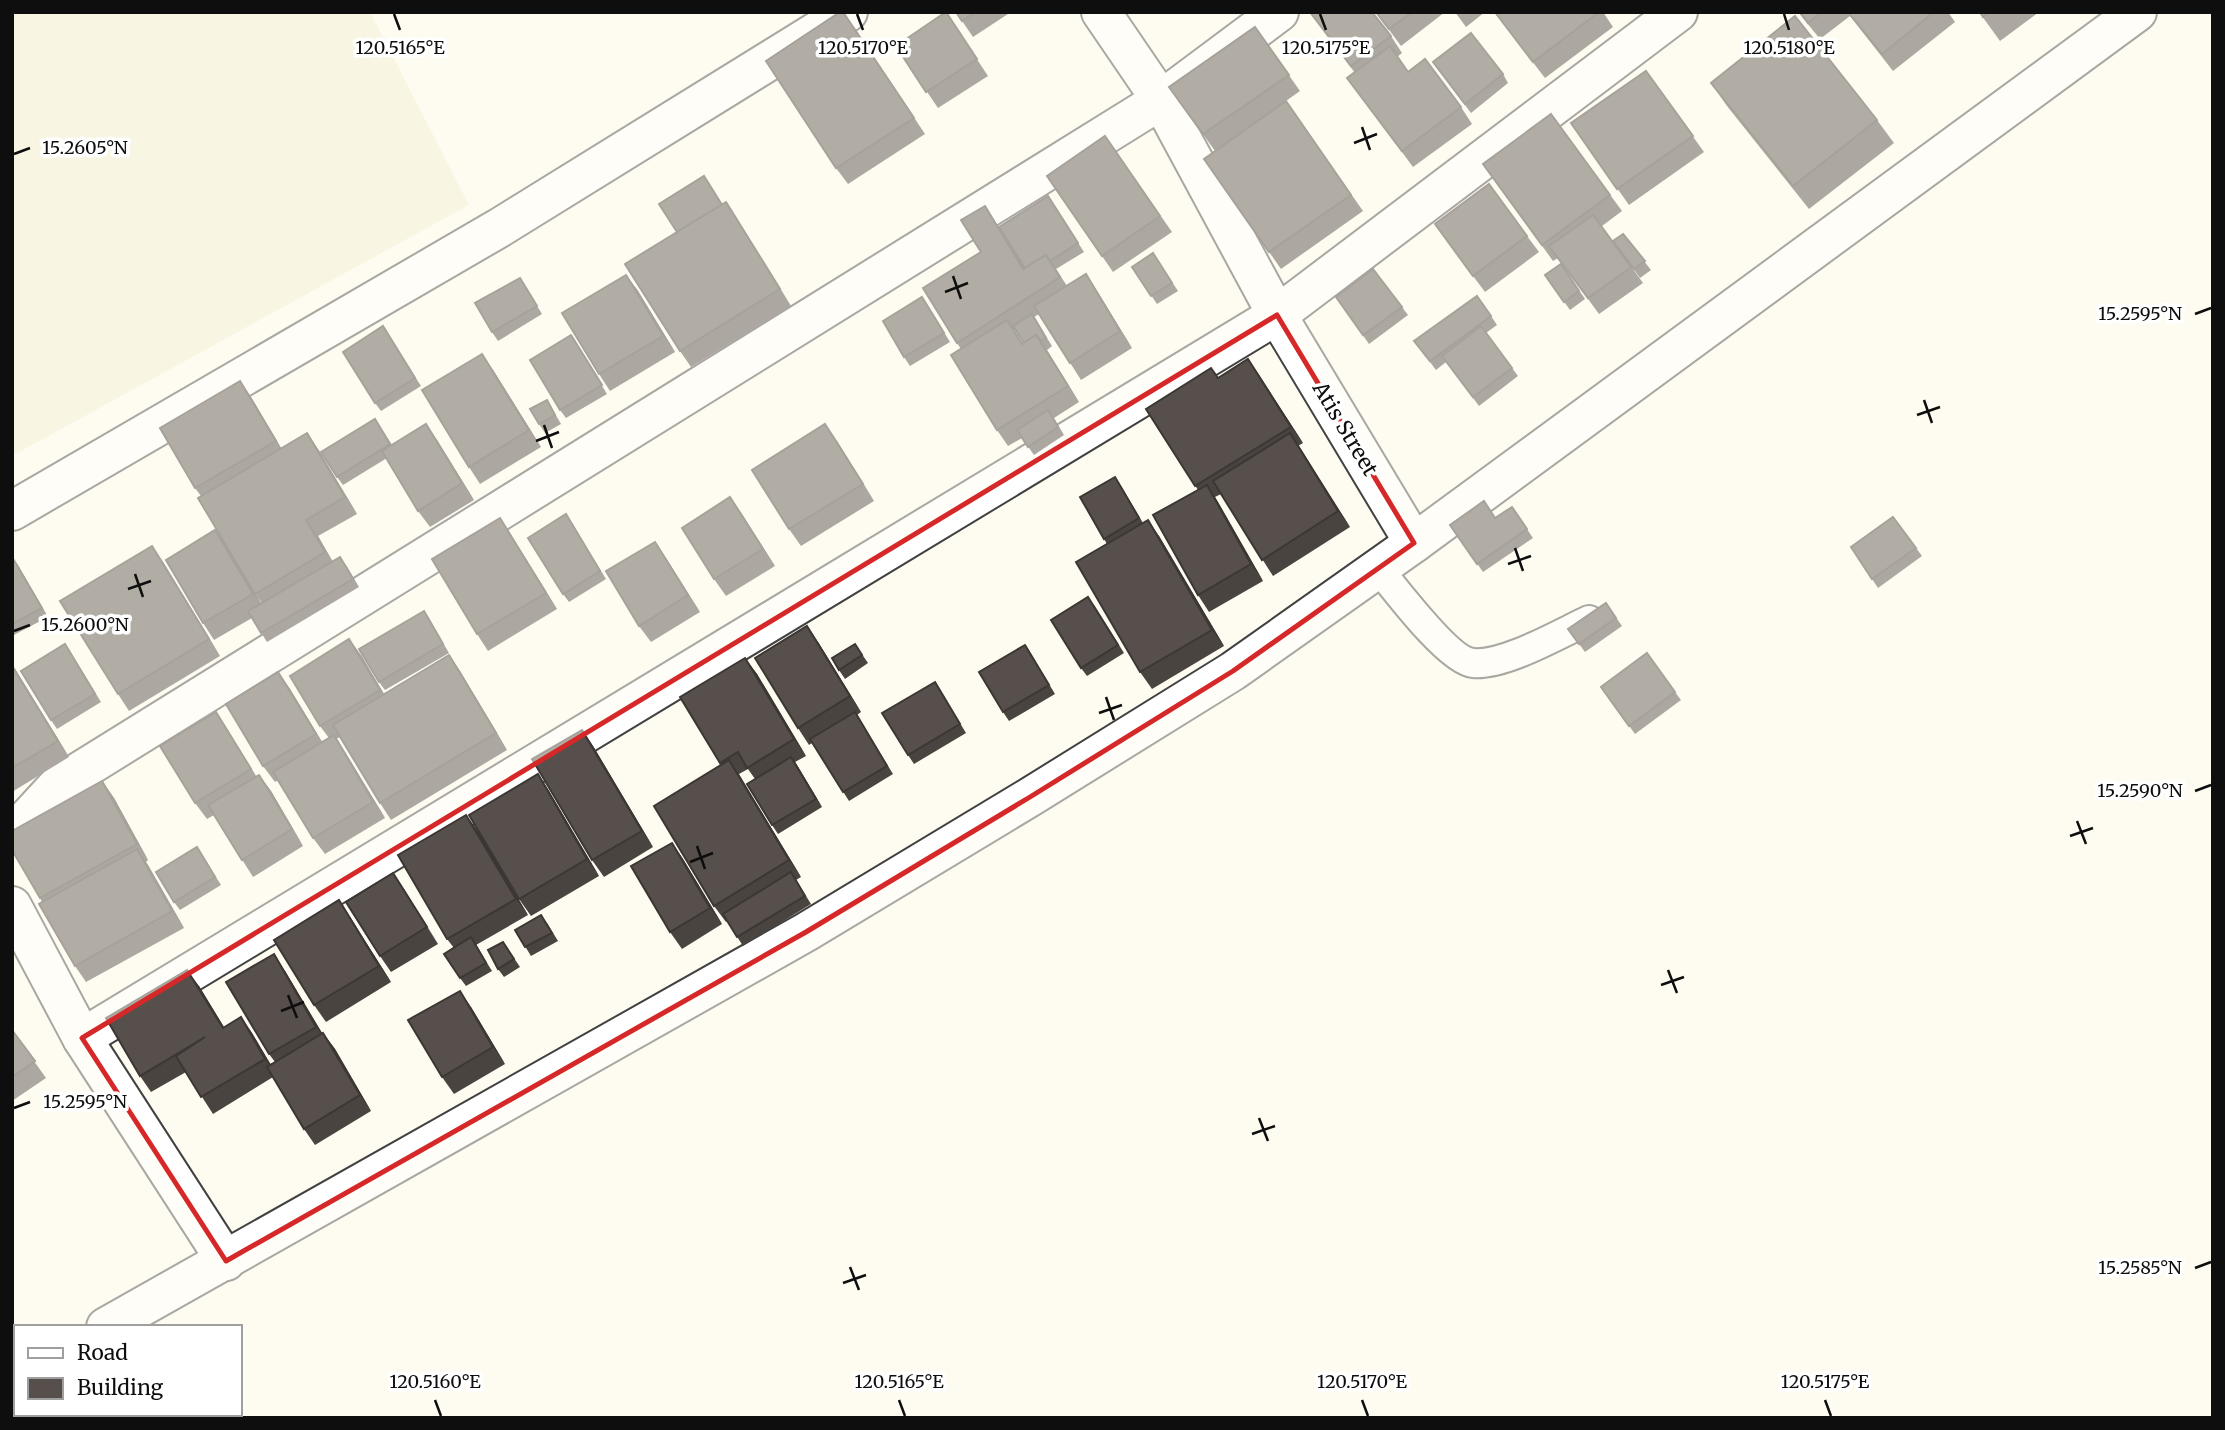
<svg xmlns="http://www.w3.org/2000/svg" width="2225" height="1430" font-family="Merriweather,serif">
  <rect width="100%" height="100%" fill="#fefbf0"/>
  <polygon fill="#f2efd2" points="12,12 370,12 469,205 12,456"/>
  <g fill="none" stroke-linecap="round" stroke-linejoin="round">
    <defs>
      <path id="service" d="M1378,568c17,21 71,93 95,95 31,3 86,-29 116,-43"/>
      <g id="minor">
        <polyline points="1101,12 1161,100 1277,315 1414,543"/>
        <polyline points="12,511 499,228 848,12"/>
        <polyline points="12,835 58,785 1161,100 1279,12"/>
        <polyline points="12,906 82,1038 226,1261"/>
        <polyline points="82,1038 1277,315 1678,12"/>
        <polyline points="106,1327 806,932 1030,797 1233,671 1414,543 2137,12"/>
        <polyline points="12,1382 16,1380"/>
      </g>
    </defs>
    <use href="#service" stroke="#414141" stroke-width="32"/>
    <use href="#minor" stroke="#414141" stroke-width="42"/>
    <use href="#service" stroke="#fff" stroke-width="28"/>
    <use href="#minor" stroke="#fff" stroke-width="38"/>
  </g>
  <g fill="#4a4440" fill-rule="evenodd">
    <polygon points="956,12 1011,12 973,37"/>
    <polygon points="1310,12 1391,36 1402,53 1397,57 1408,72 1461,107 1472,124 1413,167 1347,78 1355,73"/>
    <polygon points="1376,12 1445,12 1401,46"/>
    <polygon points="1455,12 1485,12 1466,27"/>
    <polygon points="1494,12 1603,12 1613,27 1545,78"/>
    <polygon points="1798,12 1948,12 1955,22 1893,71 1850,16 1820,39"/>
    <polygon points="1979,12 2039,12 2000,41"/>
    <polygon points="854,27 925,134 848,184 836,168"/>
    <polygon points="1255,27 1300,91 1215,151 1169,87"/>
    <polygon points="957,29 988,76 938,108 896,46"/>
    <polygon points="1433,62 1503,74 1508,83 1471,113"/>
    <polygon points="1646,71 1704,152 1629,205 1571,123"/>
    <polygon points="1711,83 1877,120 1894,143 1809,209 1727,106"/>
    <polygon points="1286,101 1363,211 1281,269 1204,159"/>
    <polygon points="1551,114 1622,211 1602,226 1643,283 1599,314 1558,258 1553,261 1483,164"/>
    <polygon points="1105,136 1172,232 1113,272 1047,176"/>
    <polygon points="710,185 722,204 726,202 737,219 791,306 691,367 680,351 677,232"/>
    <path d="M1048,196l36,56 -28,17 11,17 30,5 35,57 -51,32 -42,-66 -5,3 18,29 -5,4 32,52 -25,16 10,17 -30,20 -12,-17 -14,8 -11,-16 -36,-81 -4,-6 24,-91 18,-25zM1016,329l8,14 -1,1 -9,-14z"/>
    <polygon points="1623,234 1651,270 1640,278 1613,241"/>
    <polygon points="1527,236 1539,252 1485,292 1446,240"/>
    <polygon points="1153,253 1178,291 1157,304 1132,267"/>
    <polygon points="1561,264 1585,299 1570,310 1545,275"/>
    <polygon points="1373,269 1408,315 1369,344 1336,297"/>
    <polygon points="626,275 638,291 675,352 610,391 599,374"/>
    <polygon points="520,278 542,314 498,341 492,332"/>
    <polygon points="928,306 950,342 910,366 904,357"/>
    <polygon points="1491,316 1497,325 1486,333 1518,376 1479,406 1446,362 1436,370 1414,341"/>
    <polygon points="383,326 421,386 381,411 375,403"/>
    <polygon points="571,335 607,394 566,418 560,410"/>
    <polygon points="493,370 541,447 480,484 469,467"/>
    <polygon points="1259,375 1303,443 1298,446 1350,527 1273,576 1221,494 1215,497 1263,581 1209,612 1198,595 1198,490 1146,409 1218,378"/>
    <polygon points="240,381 251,397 281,448 318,449 357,514 318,536 332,561 346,565 359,587 267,642 252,618 214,640 203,623 215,530 227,547 261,603 262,603 255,594 201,496 195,488"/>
    <polygon points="547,400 561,424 545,433 539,424"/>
    <polygon points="381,428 392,445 437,440 474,500 430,527 418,511 387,458 343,485 337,477"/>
    <polygon points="837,441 874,501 801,546 789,529"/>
    <polygon points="1121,486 1143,523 1159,536 1224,646 1152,689 1140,672 1107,544 1104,539"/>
    <polygon points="730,497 775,566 726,596 714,579"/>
    <polygon points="1512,507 1533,538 1483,572 1450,525 1495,518"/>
    <polygon points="566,514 606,579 569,602 563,594"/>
    <polygon points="1893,517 1922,556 1878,588 1851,547"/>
    <polygon points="500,518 511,535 557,609 488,651 477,634"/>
    <polygon points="655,542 700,612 651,642 639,626"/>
    <polygon points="12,557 48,617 12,636"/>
    <polygon points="163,562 220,656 129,711 118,694"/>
    <polygon points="1606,603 1622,626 1585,652 1568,629"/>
    <polygon points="1094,605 1124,653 1087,676 1081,668"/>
    <polygon points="424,611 449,653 385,690 379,682"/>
    <polygon points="818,642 861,712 857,715 893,774 849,801 812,743 809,745 798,728"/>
    <polygon points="855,644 868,663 845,679 839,670"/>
    <polygon points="71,653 101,702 57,729 51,720"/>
    <polygon points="1031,654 1055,694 1009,721 1003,712"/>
    <polygon points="361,655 384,694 449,655 460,671 507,750 391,820 380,803 340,737 336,739 345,752 385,818 325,854 313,838 278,780 275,782 263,766 278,672 290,689 322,742 329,738 320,726"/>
    <polygon points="745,658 757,674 806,756 795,762 822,807 778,834 772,825 755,779 748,769 739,774 801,877 796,880 811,904 743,946 727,921 726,922 714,906 721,765 680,697"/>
    <polygon points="12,664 69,757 12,792"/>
    <polygon points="935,682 966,733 914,764 908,755"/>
    <polygon points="1601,687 1675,692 1681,700 1635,734"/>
    <polygon points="227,729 256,776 259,775 271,791 303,846 253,877 214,815 207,819 195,803"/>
    <polygon points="582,730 593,746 653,847 604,877 592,860"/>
    <polygon points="538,774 549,791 599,876 531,916 519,899"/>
    <polygon points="102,781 114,798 148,860 146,862 184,928 86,982 75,966 40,898"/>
    <polygon points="478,831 528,915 476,945 492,971 466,986 460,978 454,948 447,939"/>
    <polygon points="672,843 683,859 722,924 682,949 670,932"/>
    <polygon points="203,856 221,885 180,910 174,902"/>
    <polygon points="393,873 438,944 391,972 380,956"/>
    <polygon points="350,917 391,982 326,1022 314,1005"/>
    <polygon points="547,923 558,941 531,956 515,930"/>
    <polygon points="503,942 520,967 504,977 498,969"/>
    <polygon points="285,971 322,1033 323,1033 335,1049 371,1111 315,1145 304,1129 273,1077 213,1114 186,1072 151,1092 140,1076 199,986 224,1027 241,1017 252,1033 270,1064 275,1062 269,1054"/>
    <polygon points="471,1007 505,1064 454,1094 442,1077"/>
    <polygon points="12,1030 46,1078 12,1101"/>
  </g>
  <g fill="#3c3734">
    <polygon points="726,202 737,219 791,306 780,289"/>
    <polygon points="985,206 996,223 1035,285 1023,269"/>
    <polygon points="1086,274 1097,291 1132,348 1120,331"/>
    <polygon points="626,275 638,291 675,352 663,336"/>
    <polygon points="1036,335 1048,352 1079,402 1068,386"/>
    <polygon points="482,354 493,370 541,447 529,430"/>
    <polygon points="1248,359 1259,375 1303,443 1291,427"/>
    <polygon points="240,381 251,397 287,458 276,441"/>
    <polygon points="426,424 437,440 474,500 462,483"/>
    <polygon points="825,424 837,441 874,501 863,484"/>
    <polygon points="307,433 318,449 357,514 345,497"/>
    <polygon points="1290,433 1301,449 1350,527 1338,511"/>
    <polygon points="1207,485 1218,502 1263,581 1251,564"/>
    <polygon points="730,497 742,514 775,566 763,549"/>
    <polygon points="500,518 511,535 557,609 546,593"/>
    <polygon points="306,520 318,536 337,569 325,552"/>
    <polygon points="1148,520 1159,536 1224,646 1212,630"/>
    <polygon points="215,530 227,547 265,610 253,594"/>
    <polygon points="655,542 666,558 700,612 688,595"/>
    <polygon points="152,546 163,562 220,656 209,639"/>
    <polygon points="12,557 18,565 48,617 42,608"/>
    <polygon points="807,626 818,642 861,712 850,696"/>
    <polygon points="349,639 361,655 391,706 380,690"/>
    <polygon points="449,655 460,671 507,750 496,733"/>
    <polygon points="745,658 757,674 806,756 794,739"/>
    <polygon points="12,664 69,757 58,741 12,666"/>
    <polygon points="278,672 290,689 327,750 316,734"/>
    <polygon points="216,712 227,729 262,786 251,769"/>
    <polygon points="582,730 593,746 653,847 642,831"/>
    <polygon points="334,735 345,752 385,818 373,802"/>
    <polygon points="791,757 797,765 822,807 816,799"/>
    <polygon points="729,760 740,777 801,877 789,860"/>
    <polygon points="538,774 549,791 599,876 587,859"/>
    <polygon points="259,775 271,791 303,846 292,829"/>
    <polygon points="102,781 114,798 148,860 137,844"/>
    <polygon points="466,815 478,831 528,915 516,899"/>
    <polygon points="672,843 683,859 722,924 710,908"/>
    <polygon points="137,849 148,865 184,928 172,911"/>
    <polygon points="393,873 404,889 438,944 427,927"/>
    <polygon points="339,900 350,917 391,982 379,966"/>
    <polygon points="274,954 285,971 328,1043 316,1027"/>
    <polygon points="187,970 199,986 234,1044 223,1028"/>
    <polygon points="460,991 471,1007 505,1064 493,1047"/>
    <polygon points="241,1017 252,1033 277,1075 265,1059"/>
    <polygon points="323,1033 335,1049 371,1111 360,1095"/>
  </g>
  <g fill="#564f4b" stroke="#3c3734" stroke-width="2">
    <polygon points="840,12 843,12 914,118 836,168 766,61"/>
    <polygon points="946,12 977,59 926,92 896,46"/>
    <polygon points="956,12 975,12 962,21"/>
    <polygon points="1310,12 1372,12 1391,36 1351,66"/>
    <polygon points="1376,12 1412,12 1389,29"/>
    <polygon points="1495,12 1599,12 1533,62"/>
    <polygon points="1800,12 1822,12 1808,23"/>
    <polygon points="1848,12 1934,12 1882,54"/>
    <polygon points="1980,12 1990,12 1983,17"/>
    <polygon points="1795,16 1877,120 1793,186 1711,83"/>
    <polygon points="1255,27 1289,75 1203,134 1169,87"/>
    <polygon points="1471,33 1503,74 1465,104 1433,62"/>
    <polygon points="1390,46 1408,72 1425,59 1461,107 1402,151 1347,78"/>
    <polygon points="1646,71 1693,136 1617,189 1571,123"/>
    <polygon points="1286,101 1351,195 1269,252 1204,159"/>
    <polygon points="1551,114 1610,195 1542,245 1483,164"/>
    <polygon points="1105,136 1160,216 1102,256 1047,176"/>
    <polygon points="704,176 722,205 677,232 659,204"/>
    <polygon points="1489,184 1527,236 1473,276 1435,224"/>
    <polygon points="1048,196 1078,243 1050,261 1046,255 1025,268 999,227"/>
    <polygon points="726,202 780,289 680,351 625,264"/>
    <polygon points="985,206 1023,269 1046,255 1060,277 957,343 923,288 981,252 961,220"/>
    <polygon points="1593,215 1631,267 1588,298 1549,246"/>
    <polygon points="1623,234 1645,261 1634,269 1613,241"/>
    <polygon points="1153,253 1172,283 1151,296 1132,267"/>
    <polygon points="1561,264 1579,291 1564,302 1545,275"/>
    <polygon points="1373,269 1402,307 1363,335 1336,297"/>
    <polygon points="1086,274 1120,331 1070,363 1034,306"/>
    <polygon points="626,275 663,336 599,374 562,313"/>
    <polygon points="520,278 537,306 492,332 475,303"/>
    <polygon points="1477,296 1491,316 1430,361 1414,341"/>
    <polygon points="922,297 944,333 904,357 883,321"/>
    <polygon points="1032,314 1046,338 1041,341 1036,335 1024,343 1013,326"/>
    <polygon points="1007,320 1022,344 1036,335 1068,386 997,430 951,355"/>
    <polygon points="383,326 415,378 375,403 343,352"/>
    <polygon points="1481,326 1512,368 1473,397 1442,356"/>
    <polygon points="571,335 602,385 560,410 530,360"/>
    <polygon points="482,354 529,430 469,467 422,390"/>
    <polygon points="1248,359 1291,427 1195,486 1146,409 1211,368 1218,378"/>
    <polygon points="240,381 276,441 195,488 160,428"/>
    <polygon points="547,400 555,415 539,424 530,409"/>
    <polygon points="1048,410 1058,427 1028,447 1017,430"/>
    <polygon points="375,419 390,444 337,477 321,452"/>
    <polygon points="426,424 462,483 418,511 382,451"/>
    <polygon points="825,424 863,484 789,529 752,470"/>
    <polygon points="307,433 345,497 306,520 325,552 255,594 198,498"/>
    <polygon points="1290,433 1338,511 1262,560 1213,481"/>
    <polygon points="1115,477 1139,518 1104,539 1080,497"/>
    <polygon points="1207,485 1251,564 1198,595 1153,515"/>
    <polygon points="730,497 763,549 714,579 682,528"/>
    <polygon points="1484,501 1495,518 1512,507 1527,529 1477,564 1450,525"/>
    <polygon points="566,514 600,571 563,594 528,538"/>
    <polygon points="1893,517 1916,548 1872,579 1851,547"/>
    <polygon points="500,518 546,593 477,634 432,559"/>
    <polygon points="1148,520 1212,630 1140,672 1076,562"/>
    <polygon points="215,530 253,594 203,623 166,560"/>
    <polygon points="655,542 688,595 639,626 606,571"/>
    <polygon points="152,546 209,639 118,694 60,601"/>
    <polygon points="12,557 42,608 12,624"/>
    <polygon points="340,557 353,579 261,633 248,611"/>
    <polygon points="1088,597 1118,645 1081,668 1051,620"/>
    <polygon points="1606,603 1616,618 1579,644 1568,629"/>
    <polygon points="424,611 443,644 379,682 359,649"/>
    <polygon points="807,626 850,696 798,728 755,658"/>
    <polygon points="349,639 380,690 320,726 290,676"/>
    <polygon points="65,644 95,694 51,720 21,671"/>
    <polygon points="855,644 862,655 839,670 832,658"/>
    <polygon points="1025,645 1049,685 1003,712 979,672"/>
    <polygon points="1647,653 1675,692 1629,726 1601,687"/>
    <polygon points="449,655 496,733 380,803 333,725"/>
    <polygon points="745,658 794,739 747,768 738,752 720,763 680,697"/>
    <polygon points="12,666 58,741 12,768"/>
    <polygon points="278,672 316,734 263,766 226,704"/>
    <polygon points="935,682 960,724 908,755 882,713"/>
    <polygon points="216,712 251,769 195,803 160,746"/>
    <polygon points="855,712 887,766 843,792 810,739"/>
    <polygon points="582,730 642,831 592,860 532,759"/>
    <polygon points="334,735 373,802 313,838 273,772"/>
    <polygon points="791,757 816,799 772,825 747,784"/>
    <polygon points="729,760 789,860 714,906 654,806"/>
    <polygon points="538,774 587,859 519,899 469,815"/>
    <polygon points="259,775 292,829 242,860 208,805"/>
    <polygon points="102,781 137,844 40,898 12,850 12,831"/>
    <polygon points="466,815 516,899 447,939 398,855"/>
    <polygon points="672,843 710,908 670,932 631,866"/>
    <polygon points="197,847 215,877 174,902 156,872"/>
    <polygon points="137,849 172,911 75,966 39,904"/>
    <polygon points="791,872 805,896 737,937 723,914"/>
    <polygon points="393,873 427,927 380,956 346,902"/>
    <polygon points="339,900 379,966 314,1005 274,940"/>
    <polygon points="541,915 552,933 525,947 515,930"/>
    <polygon points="471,937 486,963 460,978 444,954"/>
    <polygon points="503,942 514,959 498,969 488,950"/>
    <polygon points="274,954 316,1027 269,1054 226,982"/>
    <polygon points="187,970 223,1028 241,1017 265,1059 201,1097 176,1056 205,1037 140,1076 106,1018"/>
    <polygon points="460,991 493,1047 442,1077 408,1020"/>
    <polygon points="12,1030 35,1061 12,1077"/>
    <polygon points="323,1033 360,1095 304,1129 267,1067"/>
    <polygon points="116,1414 159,1414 163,1418 112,1418"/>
  </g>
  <path d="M0 0H2225V1430H0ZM1277,315l137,228 -181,128 -203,126 -224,135 -580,329 -144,-223z" fill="#fefbf0" fill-opacity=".55" fill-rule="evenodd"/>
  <path fill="none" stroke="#d62828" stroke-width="5" stroke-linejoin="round" d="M1277,315l137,228 -181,128 -203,126 -224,135 -580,329 -144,-223z"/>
  <path fill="none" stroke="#0e0e0e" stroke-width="2.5" d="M394,14l6,16M857,14l6,16M1320,14l6,16M1784,14l5,16M1362,127l8,23M1354,143l23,-9M14,154l16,-6M953,276l8,23M945,292l23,-9M2195,314l16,-6M1924,400l8,23M1917,415l23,-8M544,425l8,23M536,441l23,-9M1515,548l8,23M1508,564l23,-8M135,574l8,23M128,589l23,-8M14,631l16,-6M1106,697l8,23M1099,713l23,-8M2195,791l16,-6M2077,821l9,23M2070,836l23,-8M697,846l8,23M690,862l23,-9M1668,970l9,23M1661,985l23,-8M288,995l9,23M281,1011l23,-9M14,1108l16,-6M1259,1118l9,23M1252,1134l23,-8M850,1267l9,23M2195,1268l16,-6M843,1283l23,-8M435,1400l6,16M899,1400l6,16M1362,1400l6,16M1825,1400l6,16"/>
  <g text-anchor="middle" stroke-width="7" stroke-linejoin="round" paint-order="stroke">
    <g font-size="21" fill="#0e0e0e" stroke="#fff">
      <text transform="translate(1345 429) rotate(59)" y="7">Atis Street</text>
    </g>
  </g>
  <g font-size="18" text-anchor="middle" fill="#0e0e0e" stroke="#fff" stroke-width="7" stroke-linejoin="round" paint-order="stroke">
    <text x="400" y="54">120.5165°E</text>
    <text x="863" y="54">120.5170°E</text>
    <text x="1326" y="54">120.5175°E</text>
    <text x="1789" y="54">120.5180°E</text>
    <text x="85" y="154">15.2605°N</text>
    <text x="2140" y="320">15.2595°N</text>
    <text x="85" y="631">15.2600°N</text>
    <text x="2140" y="797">15.2590°N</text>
    <text x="85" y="1108">15.2595°N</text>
    <text x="2140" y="1274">15.2585°N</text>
    <text x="435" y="1388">120.5160°E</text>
    <text x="899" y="1388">120.5165°E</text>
    <text x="1362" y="1388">120.5170°E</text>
    <text x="1825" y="1388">120.5175°E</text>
  </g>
  <rect width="2225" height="1430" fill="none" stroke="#0e0e0e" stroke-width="28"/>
  <rect x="14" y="1325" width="228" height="91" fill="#ffffff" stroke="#9f9f9f" stroke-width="2"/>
  <rect x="28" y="1348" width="35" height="10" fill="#ffffff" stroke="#9f9f9f" stroke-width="2"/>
  <text x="77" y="1360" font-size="21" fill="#0e0e0e">Road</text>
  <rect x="28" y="1378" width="35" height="21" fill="#564f4b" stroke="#9f9f9f" stroke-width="2"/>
  <text x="77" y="1395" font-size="21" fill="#0e0e0e">Building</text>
</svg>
